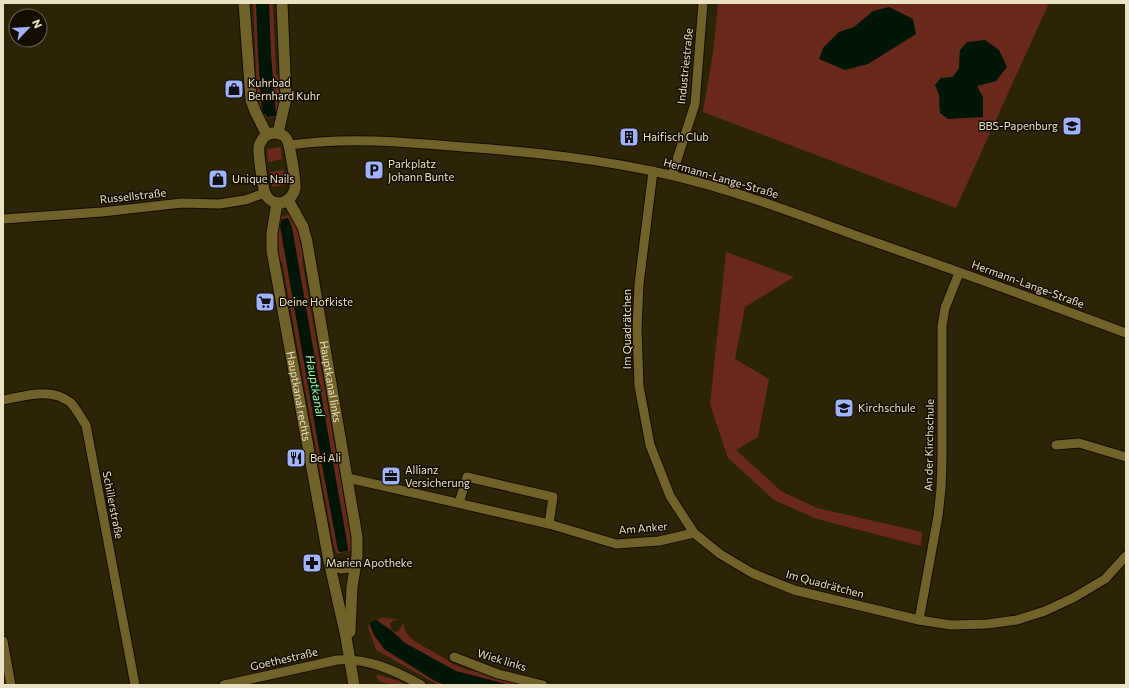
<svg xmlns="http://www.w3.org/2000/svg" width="1129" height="688" font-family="Commissioner,sans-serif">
  <rect width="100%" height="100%" fill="#2c2406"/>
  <g fill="#68291b" fill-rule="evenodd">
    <polygon points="253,3 273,3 276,74 282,79 283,90 279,116 261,119 253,97 257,91"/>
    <path d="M718,3h331l-93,205 -253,-96 10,-59zM854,27l-31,21 16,-16zM960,50l36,31 -19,5 -37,27 -1,-18 2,-17 12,-1 6,-9z"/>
    <polygon points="281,147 282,159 268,162 267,149"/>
    <polygon points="284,170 286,185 272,187 270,172"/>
    <polygon points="293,214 306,253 302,260 353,549 350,551 337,554 335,550 332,537 282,262 277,258 276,231 279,217"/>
    <polygon points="726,252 794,277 745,307 735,359 769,379 758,437 736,450 781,491 817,508 922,532 921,546 817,519 774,500 728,458 710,404"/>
    <polygon points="381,618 399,619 394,620 390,623 391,629 395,632 399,631 403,623 406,633 414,641 444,658 453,664 465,669 533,685 438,685 376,650 368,627 369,623"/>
    <polygon points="379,675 399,681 407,685 397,685 380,682 376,676"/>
  </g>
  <g fill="#001606">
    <polygon points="256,3 269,3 271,54 276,115 275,116 267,117 265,114 262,113 258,55"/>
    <polygon points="889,7 913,19 916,34 868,64 845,70 819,59 823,48 839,32 854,27 873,11"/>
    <polygon points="985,40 999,50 1007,67 996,81 977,86 983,97 983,117 948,119 940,113 939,95 935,85 941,78 953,77 959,68 960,50 967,42"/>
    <polygon points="288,218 292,227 299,267 347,542 348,551 340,552 338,551 319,449 280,226 282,219"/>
    <polygon points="376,620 391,630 405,643 456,671 510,685 445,685 435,681 384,649 374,635 369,623"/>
  </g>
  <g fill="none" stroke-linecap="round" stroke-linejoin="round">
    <defs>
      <g id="minor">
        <path d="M290,145c60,-8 113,-3 173,2 69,5 139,12 207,28 65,15 127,39 190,62 89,31 177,63 266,96"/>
        <polyline points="653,171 639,284 637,329 639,386 650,445 670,496 694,533 720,554 752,573 794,590 919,620 951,625 987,624 1017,620 1045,611 1073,598 1105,579 1126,556"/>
        <polyline points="672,175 695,104 703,3"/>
        <polyline points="3,219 102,212 182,203 219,204 245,200 265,193"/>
        <path d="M3,400c22,-4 47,-13 67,2 6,6 11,16 16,23l49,260"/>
        <polyline points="1056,445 1079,443 1126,457"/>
        <polyline points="348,478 549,524 616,544 659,541 694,533"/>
        <polyline points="459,503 467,477 553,497 549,524"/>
        <polyline points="919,620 938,516 941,489 942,458 942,326 945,308 959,273"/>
        <polyline points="3,641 11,685"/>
        <polyline points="454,657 498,674 543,685"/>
        <path d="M224,685l113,-25c31,-2 57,10 84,25"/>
      </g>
      <g id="tertiary">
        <polyline points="244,3 251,100 255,111 267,135"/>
        <path d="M272,133c6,0 11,1 14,5 4,5 10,45 9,51 -2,8 -10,15 -18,14 -5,-1 -10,-5 -12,-10 -2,-4 -7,-41 -6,-46 0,-1 1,-5 2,-5 2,-5 6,-8 11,-9z"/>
        <polyline points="278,133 286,98 282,3"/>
        <path id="s1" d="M288,200l15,27 4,15 50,295v19l-5,31 -2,45"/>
        <path id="s2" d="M277,203l-5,30v18l57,310 17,76 8,48"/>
        <polyline points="329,561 341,568 356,566"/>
      </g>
    </defs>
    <use href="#minor" stroke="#120d01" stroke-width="11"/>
    <use href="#tertiary" stroke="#120d01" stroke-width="13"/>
    <use href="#minor" stroke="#71622a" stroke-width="9"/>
    <use href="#tertiary" stroke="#71622a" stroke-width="11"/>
  </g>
  <defs>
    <symbol id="shop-square" viewBox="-11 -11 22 22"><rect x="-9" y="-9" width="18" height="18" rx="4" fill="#a1b3fd" stroke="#130d00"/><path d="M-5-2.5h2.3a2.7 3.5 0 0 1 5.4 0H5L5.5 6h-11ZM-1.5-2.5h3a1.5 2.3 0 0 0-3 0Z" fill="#111"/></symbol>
    <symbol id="school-square" viewBox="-11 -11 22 22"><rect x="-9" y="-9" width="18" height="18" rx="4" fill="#a1b3fd" stroke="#130d00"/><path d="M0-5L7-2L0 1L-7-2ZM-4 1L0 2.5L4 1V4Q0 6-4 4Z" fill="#111"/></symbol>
    <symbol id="building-square" viewBox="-11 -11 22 22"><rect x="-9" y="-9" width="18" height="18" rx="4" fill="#a1b3fd" stroke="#130d00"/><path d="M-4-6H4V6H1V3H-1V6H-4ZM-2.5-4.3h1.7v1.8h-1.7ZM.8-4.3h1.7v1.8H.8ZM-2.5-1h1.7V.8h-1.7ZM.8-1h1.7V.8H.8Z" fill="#111"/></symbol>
    <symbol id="parking-square" viewBox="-11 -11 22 22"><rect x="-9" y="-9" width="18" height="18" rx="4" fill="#a1b3fd" stroke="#130d00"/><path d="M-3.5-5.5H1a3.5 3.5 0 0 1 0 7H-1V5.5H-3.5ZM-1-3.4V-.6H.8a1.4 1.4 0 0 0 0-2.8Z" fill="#111"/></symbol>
    <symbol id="supermarket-square" viewBox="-11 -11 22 22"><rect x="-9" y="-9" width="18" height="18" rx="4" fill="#a1b3fd" stroke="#130d00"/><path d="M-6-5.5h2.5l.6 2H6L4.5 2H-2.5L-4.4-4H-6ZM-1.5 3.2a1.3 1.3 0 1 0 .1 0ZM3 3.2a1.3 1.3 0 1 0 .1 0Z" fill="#111"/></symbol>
    <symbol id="restaurant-square" viewBox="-11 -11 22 22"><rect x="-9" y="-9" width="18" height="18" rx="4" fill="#a1b3fd" stroke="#130d00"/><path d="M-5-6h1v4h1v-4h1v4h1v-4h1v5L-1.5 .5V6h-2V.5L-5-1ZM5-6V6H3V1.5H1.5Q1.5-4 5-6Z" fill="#111"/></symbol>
    <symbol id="office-square" viewBox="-11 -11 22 22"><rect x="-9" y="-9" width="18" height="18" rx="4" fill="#a1b3fd" stroke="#130d00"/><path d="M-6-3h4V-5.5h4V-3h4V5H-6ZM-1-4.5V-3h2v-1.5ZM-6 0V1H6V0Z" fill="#111"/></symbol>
    <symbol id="pharmacy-square" viewBox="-11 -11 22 22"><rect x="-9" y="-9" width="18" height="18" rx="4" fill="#a1b3fd" stroke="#130d00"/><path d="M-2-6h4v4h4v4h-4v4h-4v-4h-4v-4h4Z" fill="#111"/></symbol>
  </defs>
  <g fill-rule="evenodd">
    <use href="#shop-square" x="223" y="78" width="22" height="22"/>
    <use href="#school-square" x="1061" y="115" width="22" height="22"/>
    <use href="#building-square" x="618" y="126" width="22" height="22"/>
    <use href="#parking-square" x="363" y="159" width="22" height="22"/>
    <use href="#shop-square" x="207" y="168" width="22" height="22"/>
    <use href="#supermarket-square" x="254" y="291" width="22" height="22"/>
    <use href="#school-square" x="833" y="397" width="22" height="22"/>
    <use href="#restaurant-square" x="285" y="447" width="22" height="22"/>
    <use href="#office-square" x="380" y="465" width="22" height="22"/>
    <use href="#pharmacy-square" x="301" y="552" width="22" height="22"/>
  </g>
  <g text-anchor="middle" stroke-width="3" stroke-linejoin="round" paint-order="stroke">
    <g font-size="11" fill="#ebe2c6" stroke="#130d00">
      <text transform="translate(685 66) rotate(-84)" y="4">Industriestraße</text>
      <text transform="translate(721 178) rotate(16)" y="4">Hermann-Lange-Straße</text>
      <text transform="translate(133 196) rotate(-6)" y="4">Russellstraße</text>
      <text transform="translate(1028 284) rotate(20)" y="4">Hermann-Lange-Straße</text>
      <text transform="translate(627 329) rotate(-90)" y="4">Im Quadrätchen</text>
      <text dy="4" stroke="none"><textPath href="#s1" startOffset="188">Hauptkanal links</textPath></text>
      <text dy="4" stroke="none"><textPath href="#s2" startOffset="196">Hauptkanal rechts</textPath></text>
      <text transform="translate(929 445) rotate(-89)" y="4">An der Kirchschule</text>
      <text transform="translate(113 505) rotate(79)" y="4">Schillerstraße</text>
      <text transform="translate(643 528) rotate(-5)" y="4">Am Anker</text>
      <text transform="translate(825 584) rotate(15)" y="4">Im Quadrätchen</text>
      <text transform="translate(284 659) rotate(-13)" y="4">Goethestraße</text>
      <text transform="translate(502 660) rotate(17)" y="4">Wiek links</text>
    </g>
    <g font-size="11" fill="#ebe2c6" stroke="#130d00" text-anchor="start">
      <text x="248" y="87">Kuhrbad<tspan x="248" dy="13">Bernhard Kuhr</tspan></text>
      <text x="1058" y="130" text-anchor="end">BBS-Papenburg</text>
      <text x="643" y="141">Haifisch Club</text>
      <text x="388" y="168">Parkplatz<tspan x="388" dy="13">Johann Bunte</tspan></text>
      <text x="232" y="183">Unique Nails</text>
      <text x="279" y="306">Deine Hofkiste</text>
      <text x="858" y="412">Kirchschule</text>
      <text x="310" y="462">Bei Ali</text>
      <text x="405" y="474">Allianz<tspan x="405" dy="13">Versicherung</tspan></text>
      <text x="326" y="567">Marien Apotheke</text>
    </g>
    <g font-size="12" font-style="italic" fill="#8afeb2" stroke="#130d00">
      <text transform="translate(315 386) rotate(80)" y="4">Hauptkanal</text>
    </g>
  </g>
  <rect width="1129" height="688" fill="none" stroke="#ebe2c6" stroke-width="8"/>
  <g transform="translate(28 28) rotate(65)"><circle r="19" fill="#130d00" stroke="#69624f"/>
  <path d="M0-3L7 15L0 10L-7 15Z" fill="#a1b3fd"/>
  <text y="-6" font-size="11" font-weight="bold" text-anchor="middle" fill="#ebe2c6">N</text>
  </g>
</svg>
